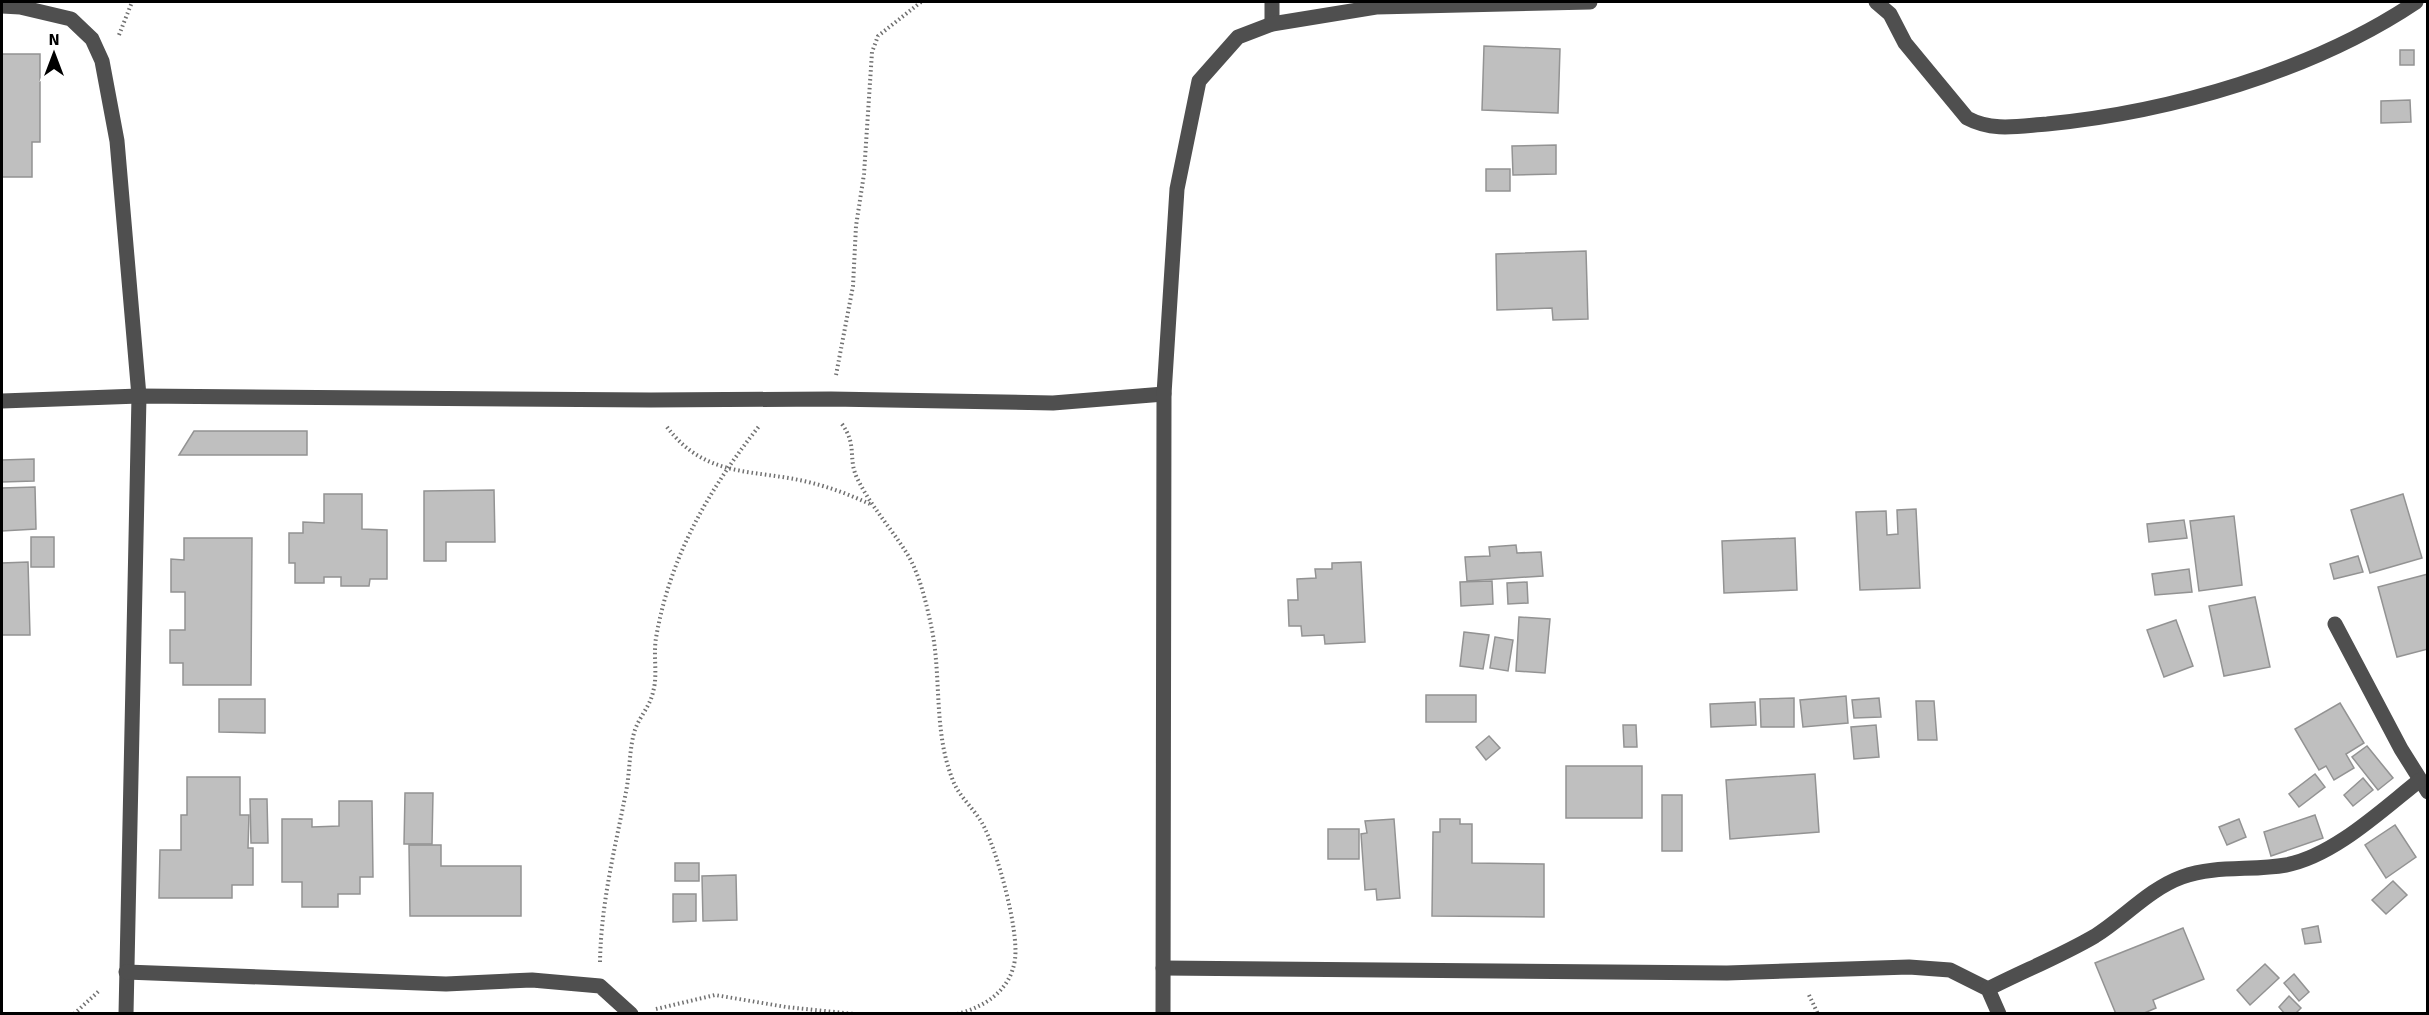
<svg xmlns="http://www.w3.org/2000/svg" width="2429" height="1015" font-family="Signika,sans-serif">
  <rect width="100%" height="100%" fill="#fff"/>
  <g fill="#bfbfbf" stroke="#939393" stroke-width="1.5">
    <polygon points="1484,46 1560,49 1558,113 1482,110"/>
    <rect x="2400" y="50" width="14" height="15"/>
    <polygon points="2,54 40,54 40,142 32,142 32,177 2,177"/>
    <polygon points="2410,100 2411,122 2381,123 2381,101"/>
    <polygon points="1556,145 1556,174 1513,175 1512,146"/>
    <rect x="1486" y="169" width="24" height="22"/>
    <polygon points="1586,251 1588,319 1553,320 1552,308 1497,310 1496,254"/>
    <polygon points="194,431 307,431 307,455 179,455"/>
    <polygon points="2,435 2,460 34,459 34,481 2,482"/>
    <polygon points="35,487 36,529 2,531 2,488"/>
    <polygon points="494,490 495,542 446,542 446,561 424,561 424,491"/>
    <polygon points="324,494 362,494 362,529 387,530 387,579 370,579 369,586 341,586 341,577 324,577 324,583 295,583 295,563 289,563 289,533 303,533 303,522 324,523"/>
    <polygon points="2403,494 2422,558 2370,573 2351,510"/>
    <polygon points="1916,509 1920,588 1860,590 1856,512 1886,511 1887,535 1898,534 1897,510"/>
    <polygon points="2234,516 2242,585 2199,591 2190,521"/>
    <polygon points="2184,520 2187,538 2149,542 2147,524"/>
    <rect x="31" y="537" width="23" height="30"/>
    <polygon points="184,538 252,538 251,685 183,685 183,663 170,663 170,630 185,630 185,592 171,592 171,559 184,560"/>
    <polygon points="1795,538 1797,590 1724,593 1722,541"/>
    <polygon points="1516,545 1517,553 1541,552 1543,576 1467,581 1465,557 1490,556 1489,547"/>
    <polygon points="2358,556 2363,572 2334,579 2330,564"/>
    <polygon points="28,562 30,635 2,635 2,563"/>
    <polygon points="1361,562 1365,642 1325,644 1324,635 1302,636 1301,626 1289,626 1288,600 1298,600 1297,579 1316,578 1315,569 1332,569 1332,563"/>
    <polygon points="2189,569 2192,592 2155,595 2152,574"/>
    <polygon points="2428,574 2428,649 2397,657 2378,587"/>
    <polygon points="1492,581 1493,604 1461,606 1460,582"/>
    <polygon points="1527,582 1528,603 1508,604 1507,583"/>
    <polygon points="2255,597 2270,667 2224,676 2209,606"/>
    <polygon points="1519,617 1550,619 1545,673 1516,671"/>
    <polygon points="2176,620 2193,666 2164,677 2147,630"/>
    <polygon points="1464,632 1489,635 1483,669 1460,666"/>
    <polygon points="1495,637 1513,640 1508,671 1490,668"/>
    <rect x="1426" y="695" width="50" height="27"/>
    <polygon points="1846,696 1848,723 1803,727 1800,700"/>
    <polygon points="1794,698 1794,727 1761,727 1760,699"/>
    <polygon points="1879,698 1881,717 1854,718 1852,700"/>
    <polygon points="219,699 265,699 265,733 219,732"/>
    <polygon points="1916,701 1934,701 1937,740 1918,740"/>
    <polygon points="1755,702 1756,725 1711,727 1710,704"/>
    <polygon points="2340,703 2364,743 2346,754 2354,768 2334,780 2326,766 2319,770 2295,729"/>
    <polygon points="1623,725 1636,725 1637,747 1624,747"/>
    <polygon points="1876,725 1879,757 1854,759 1851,727"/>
    <polygon points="1489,736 1500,748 1486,760 1476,747"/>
    <polygon points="2367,746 2393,778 2378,790 2352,757"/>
    <rect x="1566" y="766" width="76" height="52"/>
    <polygon points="1815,774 1819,832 1730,839 1726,780"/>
    <polygon points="2315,774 2325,787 2299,807 2289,794"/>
    <polygon points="187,777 240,777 240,815 249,815 248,848 253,848 253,885 232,885 232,898 159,898 160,850 181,850 181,815 187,815"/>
    <polygon points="2363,778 2373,790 2353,806 2344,795"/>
    <polygon points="405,793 433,793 432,844 404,844"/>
    <rect x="1662" y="795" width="20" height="56"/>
    <polygon points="250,799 267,799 268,843 251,843"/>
    <polygon points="339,801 372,801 373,877 360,877 360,894 338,894 338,907 302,907 302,882 282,882 282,819 312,819 312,827 339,826"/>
    <polygon points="2315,815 2323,838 2271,856 2264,832"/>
    <polygon points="1394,819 1400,898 1377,900 1376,889 1365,890 1361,834 1367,833 1365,821"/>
    <polygon points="1440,819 1460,819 1460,824 1472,824 1472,863 1544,864 1544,917 1432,916 1433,832 1440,832"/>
    <polygon points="2239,819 2246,837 2227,845 2219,827"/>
    <polygon points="2395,825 2416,857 2386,878 2365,845"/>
    <rect x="1328" y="829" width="31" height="30"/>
    <polygon points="409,845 441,845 441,866 521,866 521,916 410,916"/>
    <rect x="675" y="863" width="24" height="18"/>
    <polygon points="736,875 737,920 703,921 702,876"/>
    <polygon points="2393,881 2407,895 2386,914 2372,900"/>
    <polygon points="673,894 696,894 696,921 673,922"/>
    <polygon points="2318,926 2321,942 2305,944 2302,929"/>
    <polygon points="2183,928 2204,979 2153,1000 2156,1008 2142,1014 2116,1014 2095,963"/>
    <polygon points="2265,964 2279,978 2250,1005 2237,990"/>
    <polygon points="2294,974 2309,992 2299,1001 2284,983"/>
    <polygon points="2289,996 2301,1008 2295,1014 2285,1014 2279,1007"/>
  </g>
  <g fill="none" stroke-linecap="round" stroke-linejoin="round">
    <g stroke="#717171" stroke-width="4" stroke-dasharray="1.5 3" stroke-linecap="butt">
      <polyline points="119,35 132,2"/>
      <polyline points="836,375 853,286 856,226 864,174 872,52 878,36 921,2"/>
      <path d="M842,424c16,22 5,35 16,56 13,26 32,47 48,72 13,20 20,50 25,73 11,50 2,104 21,153 6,18 21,29 30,45 15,26 37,107 33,136 -4,31 -30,48 -58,55"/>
      <path d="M667,427c40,53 88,41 145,56 20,5 41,13 60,22"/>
      <path d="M600,962c1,-59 15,-114 26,-170 4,-20 3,-40 8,-59 4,-15 16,-26 19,-41 5,-17 0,-36 3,-54 14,-82 53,-149 104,-213"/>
      <polyline points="1809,995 1818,1014"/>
      <polyline points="656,1009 715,995 786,1007 854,1014"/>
      <polyline points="74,1014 100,990"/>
    </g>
    <g stroke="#4f4f4f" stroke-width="15">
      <polyline points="1272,2 1272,24"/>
      <path d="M1876,2l14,12 15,29 62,75c26,14 52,8 80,6 124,-12 266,-53 369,-122"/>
      <polyline points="2,6 20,7 71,19 92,39 102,61 117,141 139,396 126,1014"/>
      <polyline points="2,401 139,396 651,400 831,399 1053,403 1164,394"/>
      <polyline points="2335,624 2401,749 2428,792"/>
      <polyline points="1163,968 1727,973 1909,967 1950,970 1988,989 1999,1014"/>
      <polyline points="126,972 446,984 532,980 600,986 631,1014"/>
      <path d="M1988,989c35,-18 73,-33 107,-53 29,-18 54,-47 87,-59 33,-12 70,-6 104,-12 48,-9 97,-56 134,-85"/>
      <polyline points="1163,1014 1164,394 1177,189 1199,81 1238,37 1272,24 1376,7 1590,2"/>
    </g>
  </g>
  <rect width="2429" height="1015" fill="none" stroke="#000000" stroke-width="6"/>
  <g transform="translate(54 54)" stroke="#ffffff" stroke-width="4.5" paint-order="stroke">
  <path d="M0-4.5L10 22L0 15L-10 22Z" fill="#000000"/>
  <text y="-9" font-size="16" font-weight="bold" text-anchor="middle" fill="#000000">N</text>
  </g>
</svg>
